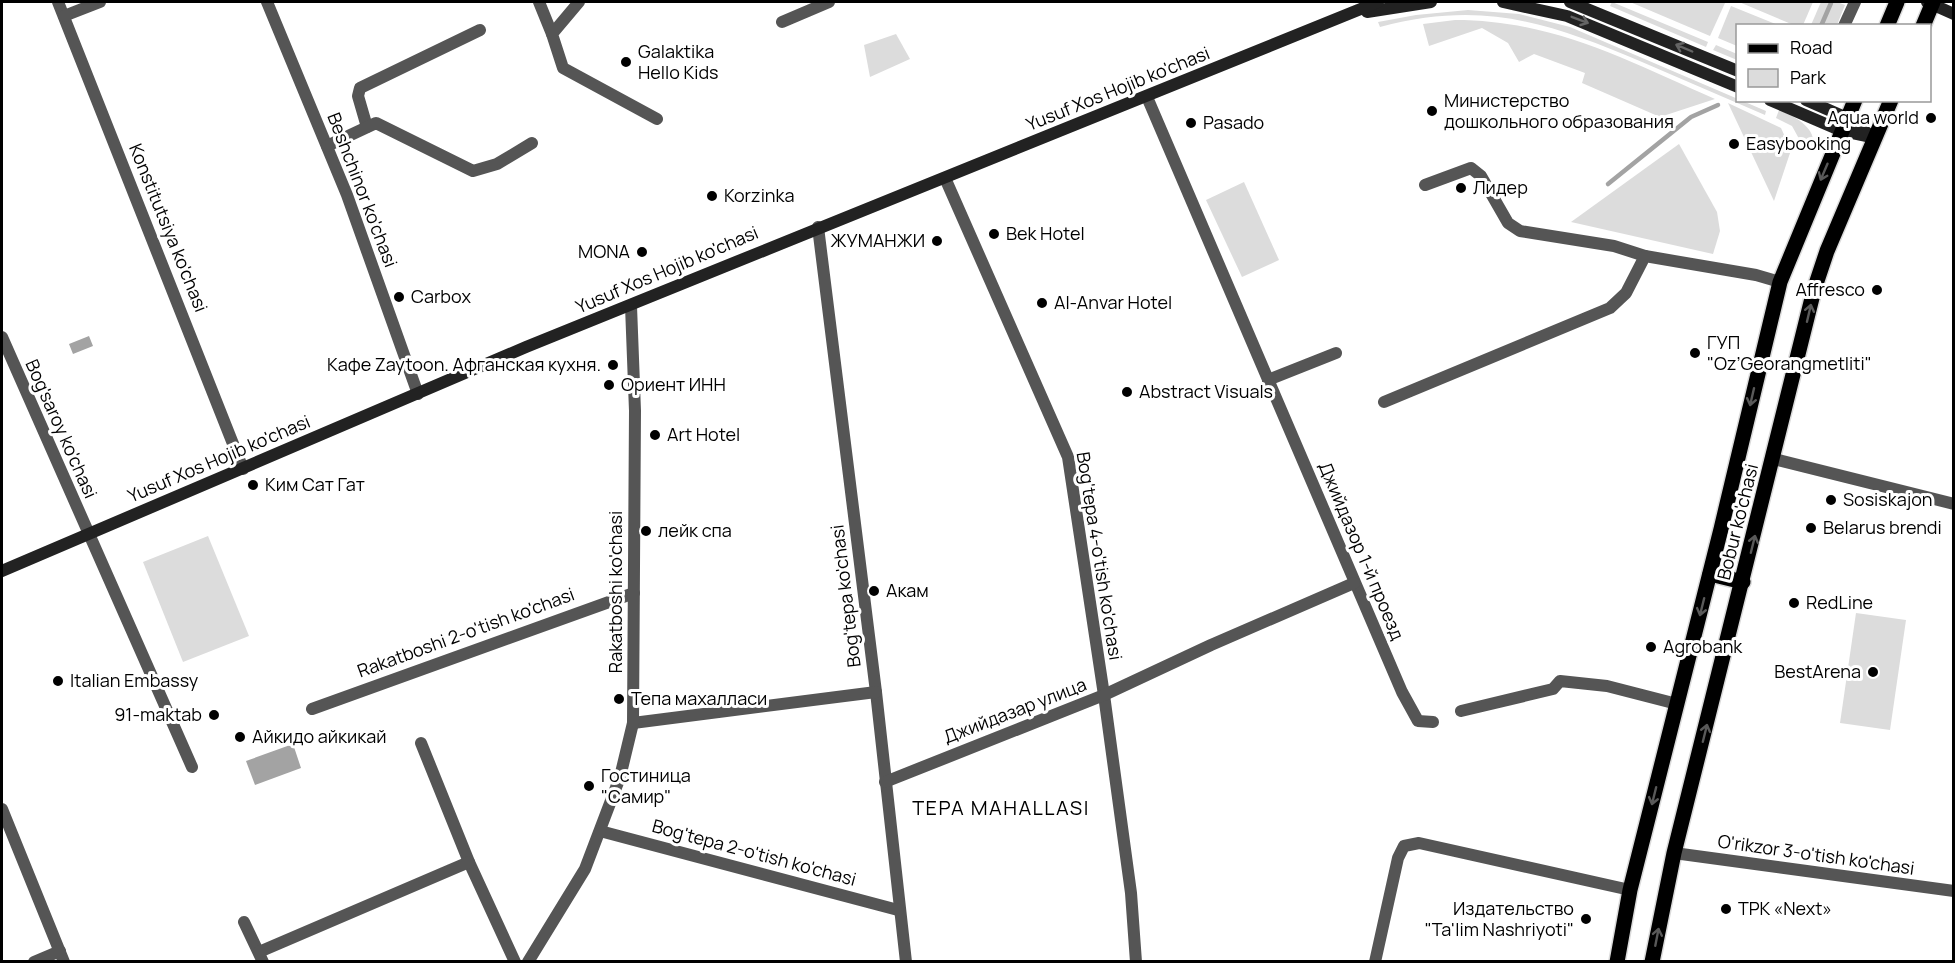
<svg xmlns="http://www.w3.org/2000/svg" width="1955" height="963" font-family="Manrope,sans-serif">
  <rect width="100%" height="100%" fill="#fff"/>
  <g fill="#dcdcdc">
    <polygon points="1612,2 1708,42 1706,47 1610,6"/>
    <polygon points="1630,2 1723,2 1725,3 1710,36"/>
    <polygon points="1739,2 1813,2 1803,25 1796,26"/>
    <polygon points="1821,2 1837,2 1845,5 1837,25 1811,25"/>
    <polygon points="1731,6 1778,25 1738,26 1737,46 1718,38"/>
    <path d="M1468,10l51,4 51,13 196,84 -1,4c-41,-18 -82,-35 -123,-53 -94,-40 -159,-62 -262,-35l-2,-5 38,-7z"/>
    <path d="M1455,20c98,0 173,41 260,79l-55,18 -78,-34 3,-10 -51,-19 -15,8 -11,-19 -26,-15 -53,18 -6,-22z"/>
    <polygon points="896,34 910,59 870,77 864,45"/>
    <polygon points="1716,45 1737,54 1737,60 1713,50"/>
    <polygon points="1728,103 1781,128 1791,150 1774,201"/>
    <path d="M1779,110c17,7 39,18 34,40l-10,-4 -11,-20 -16,-8z"/>
    <polygon points="1679,144 1717,212 1720,231 1713,254 1571,222"/>
    <polygon points="1244,182 1279,260 1242,277 1206,200"/>
    <polygon points="208,536 249,636 183,662 143,562"/>
    <polygon points="1856,613 1906,620 1890,730 1840,723"/>
  </g>
  <g fill="#a3a3a3">
    <polygon points="89,336 93,346 73,354 69,344"/>
    <polygon points="293,744 301,768 255,785 246,761"/>
  </g>
  <g fill="none" stroke-linecap="round" stroke-linejoin="round">
    <g stroke="#a3a3a3" stroke-width="4.5">
      <polyline points="1821,26 1831,3"/>
      <polyline points="1608,184 1691,117 1718,105"/>
    </g>
    <defs>
      <g id="primary">
        <polyline points="1887,26 1897,2"/>
        <polyline points="1923,26 1933,2"/>
        <polyline points="1710,574 1743,582"/>
        <polyline points="1617,962 1630,890 1721,529 1780,282 1855,100"/>
        <polyline points="1652,962 1674,853 1814,290 1827,251 1891,100"/>
      </g>
    </defs>
    <use href="#primary" stroke="#dbdbdb" stroke-width="18"/>
    <g stroke="#555" stroke-width="12">
      <polyline points="58,2 243,469"/>
      <polyline points="267,2 347,195 418,394"/>
      <polyline points="539,2 552,34"/>
      <polyline points="579,2 552,34 563,68 657,119"/>
      <polyline points="64,16 100,2"/>
      <polyline points="782,22 829,2"/>
      <polyline points="1844,26 1855,2"/>
      <polyline points="1147,97 1402,692 1418,721 1433,722"/>
      <polyline points="367,127 358,96 360,88 480,30"/>
      <polyline points="327,146 376,123 473,171 497,164 532,143"/>
      <polyline points="945,178 1068,457 1104,695 1131,893 1136,962"/>
      <polyline points="1425,185 1471,168 1481,176 1508,223 1520,231 1614,246 1645,256"/>
      <polyline points="818,227 876,692 906,962"/>
      <polyline points="2,337 192,767"/>
      <polyline points="1268,380 1336,353"/>
      <polyline points="1384,402 1610,308 1626,293 1645,256 1756,275 1780,282"/>
      <polyline points="1774,459 1954,504"/>
      <polyline points="312,709 634,593"/>
      <polyline points="1461,711 1553,689 1560,681 1607,686 1677,704"/>
      <polyline points="633,723 876,692"/>
      <polyline points="421,743 469,862 515,962"/>
      <polyline points="885,782 1104,695 1211,645 1354,583"/>
      <polyline points="2,809 64,962"/>
      <polyline points="600,831 898,910"/>
      <polyline points="1674,853 1954,891"/>
      <polyline points="244,922 263,962"/>
      <polyline points="259,952 469,862"/>
      <polyline points="34,962 60,951"/>
      <polyline points="528,962 585,869 620,777 633,723 635,411 631,306"/>
      <polyline points="1375,962 1398,858 1404,846 1419,843 1630,890"/>
    </g>
    <g stroke="#222" stroke-width="12">
      <polyline points="1503,2 1567,16 1738,87"/>
      <polyline points="1570,2 1738,71"/>
      <polyline points="1927,2 1954,14"/>
      <polyline points="1367,12 1431,2"/>
      <polyline points="1770,100 1842,131 1875,138"/>
      <polyline points="1806,100 1847,118 1870,135"/>
      <polyline points="2,571 526,347 1378,2"/>
    </g>
    <use href="#primary" stroke="#000" stroke-width="15"/>
  </g>
  <defs><path id="oneway-shaft" d="M-6 0H5M1.5-3L5.5 0L1.5 3" fill="none" stroke-width="1.6" stroke-linecap="round" stroke-linejoin="round" transform="scale(1.5)"/></defs>
  <g stroke="#646464">
    <use href="#oneway-shaft" transform="translate(1580 20) rotate(21)"/>
    <use href="#oneway-shaft" transform="translate(1684 48) rotate(-157)"/>
  </g>
  <g stroke="#595959">
    <use href="#oneway-shaft" transform="translate(1824 172) rotate(113)"/>
    <use href="#oneway-shaft" transform="translate(1809 313) rotate(-77)"/>
    <use href="#oneway-shaft" transform="translate(1752 397) rotate(103)"/>
    <use href="#oneway-shaft" transform="translate(1753 544) rotate(-76)"/>
    <use href="#oneway-shaft" transform="translate(1702 607) rotate(104)"/>
    <use href="#oneway-shaft" transform="translate(1705 733) rotate(-76)"/>
    <use href="#oneway-shaft" transform="translate(1654 796) rotate(104)"/>
    <use href="#oneway-shaft" transform="translate(1657 937) rotate(-79)"/>
  </g>
  <g fill="#000" stroke="#fff" stroke-width="2">
    <circle cx="626" cy="62" r="6"/>
    <circle cx="1432" cy="111" r="6"/>
    <circle cx="1931" cy="118" r="6"/>
    <circle cx="1191" cy="123" r="6"/>
    <circle cx="1734" cy="144" r="6"/>
    <circle cx="1461" cy="188" r="6"/>
    <circle cx="712" cy="196" r="6"/>
    <circle cx="994" cy="234" r="6"/>
    <circle cx="937" cy="241" r="6"/>
    <circle cx="642" cy="252" r="6"/>
    <circle cx="1877" cy="290" r="6"/>
    <circle cx="399" cy="297" r="6"/>
    <circle cx="1042" cy="303" r="6"/>
    <circle cx="1695" cy="353" r="6"/>
    <circle cx="613" cy="365" r="6"/>
    <circle cx="609" cy="385" r="6"/>
    <circle cx="1127" cy="392" r="6"/>
    <circle cx="655" cy="435" r="6"/>
    <circle cx="253" cy="485" r="6"/>
    <circle cx="1831" cy="500" r="6"/>
    <circle cx="1811" cy="528" r="6"/>
    <circle cx="646" cy="531" r="6"/>
    <circle cx="874" cy="591" r="6"/>
    <circle cx="1794" cy="603" r="6"/>
    <circle cx="1651" cy="647" r="6"/>
    <circle cx="1873" cy="672" r="6"/>
    <circle cx="58" cy="681" r="6"/>
    <circle cx="619" cy="699" r="6"/>
    <circle cx="214" cy="715" r="6"/>
    <circle cx="240" cy="737" r="6"/>
    <circle cx="589" cy="786" r="6"/>
    <circle cx="1726" cy="909" r="6"/>
    <circle cx="1586" cy="919" r="6"/>
  </g>
  <g text-anchor="middle" stroke-width="6" stroke-linejoin="round" paint-order="stroke">
    <g font-size="18" fill="#000" stroke="#fff" text-anchor="start">
      <text x="638" y="58">Galaktika<tspan x="638" dy="21">Hello Kids</tspan></text>
      <text x="1444" y="107">Министерство<tspan x="1444" dy="21">дошкольного образования</tspan></text>
      <text x="1919" y="124" text-anchor="end">Aqua world</text>
      <text x="1203" y="129">Pasado</text>
      <text x="1746" y="150">Easybooking</text>
      <text x="1473" y="194">Лидер</text>
      <text x="724" y="202">Korzinka</text>
      <text x="1006" y="240">Bek Hotel</text>
      <text x="925" y="247" text-anchor="end">ЖУМАНЖИ</text>
      <text x="630" y="258" text-anchor="end">MONA</text>
      <text x="1865" y="296" text-anchor="end">Affresco</text>
      <text x="411" y="303">Carbox</text>
      <text x="1054" y="309">Al-Anvar Hotel</text>
      <text x="1707" y="349">ГУП<tspan x="1707" dy="21">"Oz’Georangmetliti"</tspan></text>
      <text x="601" y="371" text-anchor="end">Кафе Zaytoon. Афганская кухня.</text>
      <text x="621" y="391">Ориент ИНН</text>
      <text x="1139" y="398">Abstract Visuals</text>
      <text x="667" y="441">Art Hotel</text>
      <text x="265" y="491">Ким Сат Гат</text>
      <text x="1843" y="506">Sosiskajon</text>
      <text x="1823" y="534">Belarus brendi</text>
      <text x="658" y="537">лейк спа</text>
      <text x="886" y="597">Акам</text>
      <text x="1806" y="609">RedLine</text>
      <text x="1663" y="653">Agrobank</text>
      <text x="1861" y="678" text-anchor="end">BestArena</text>
      <text x="70" y="687">Italian Embassy</text>
      <text x="631" y="705">Тепа махалласи</text>
      <text x="202" y="721" text-anchor="end">91-maktab</text>
      <text x="252" y="743">Айкидо айкикай</text>
      <text x="601" y="782">Гостиница<tspan x="601" dy="21">"Самир"</tspan></text>
      <text x="1574" y="915" text-anchor="end">Издательство<tspan x="1574" dy="21">"Ta'lim Nashriyoti"</tspan></text>
      <text x="1738" y="915">ТРК «Next»</text>
    </g>
    <g font-size="18" fill="#000" stroke="#fff">
      <text transform="translate(1118 89) rotate(-22)" y="6">Yusuf Xos Hojib ko'chasi</text>
      <text transform="translate(362 190) rotate(69)" y="6">Beshchinor ko'chasi</text>
      <text transform="translate(168 228) rotate(68)" y="6">Konstitutsiya ko'chasi</text>
      <text transform="translate(667 270) rotate(-23)" y="6">Yusuf Xos Hojib ko'chasi</text>
      <text transform="translate(61 429) rotate(66)" y="6">Bog'saroy ko'chasi</text>
      <text transform="translate(219 459) rotate(-23)" y="6">Yusuf Xos Hojib ko'chasi</text>
      <text transform="translate(1738 522) rotate(-76)" y="6">Bobur ko'chasi</text>
      <text transform="translate(1361 551) rotate(67)" y="6">Джийдазор 1-й проезд</text>
      <text transform="translate(1099 556) rotate(81)" y="6">Bog'tepa 4-o'tish ko'chasi</text>
      <text transform="translate(616 592) rotate(-90)" y="6">Rakatboshi ko'chasi</text>
      <text transform="translate(846 596) rotate(-97)" y="6">Bog'tepa ko'chasi</text>
      <text transform="translate(466 633) rotate(-20)" y="6">Rakatboshi 2-o'tish ko'chasi</text>
      <text transform="translate(1015 711) rotate(-21)" y="6">Джийдазар улица</text>
      <text transform="translate(754 853) rotate(15)" y="6">Bog'tepa 2-o'tish ko'chasi</text>
      <text transform="translate(1816 855) rotate(8)" y="6">O'rikzor 3-o'tish ko'chasi</text>
    </g>
    <g font-size="20" letter-spacing="1.5" fill="#000" stroke="#fff">
      <text x="1001" y="815">TEPA MAHALLASI</text>
    </g>
  </g>
  <rect width="1955" height="963" fill="none" stroke="#000000" stroke-width="6"/>
  <rect x="1736" y="24" width="195" height="78" fill="#ffffff" stroke="#999999" stroke-width="1.5"/>
  <rect x="1748" y="44" width="30" height="9" fill="#000000" stroke="#999999" stroke-width="1.5"/>
  <text x="1790" y="54" font-size="18" fill="#000000">Road</text>
  <rect x="1748" y="69" width="30" height="18" fill="#dcdcdc" stroke="#999999" stroke-width="1.5"/>
  <text x="1790" y="84" font-size="18" fill="#000000">Park</text>
</svg>
